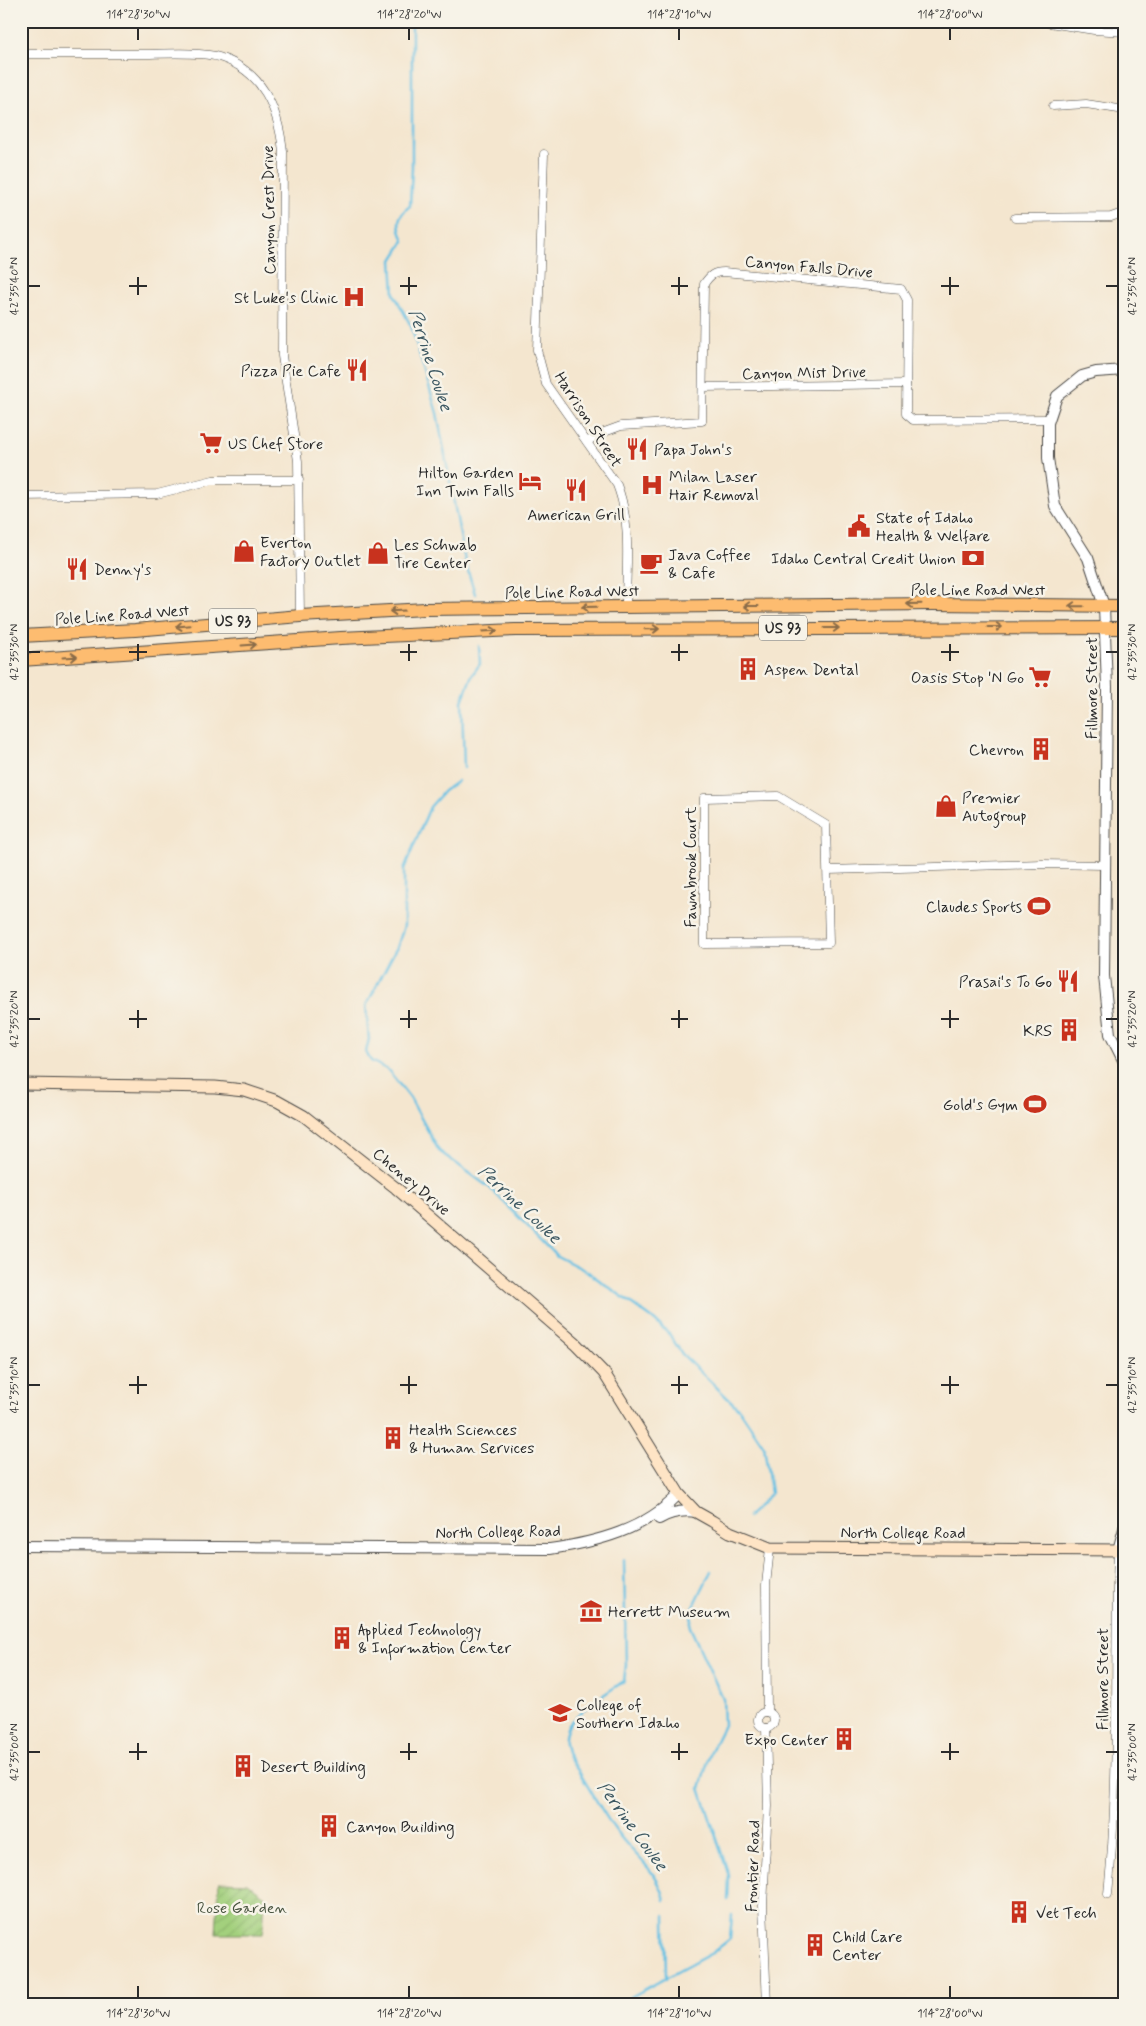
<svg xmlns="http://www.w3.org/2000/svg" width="1146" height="2026" font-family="Mynerve,sans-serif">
  <defs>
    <pattern id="garden-furrows" width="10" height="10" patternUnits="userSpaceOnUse" patternTransform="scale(1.25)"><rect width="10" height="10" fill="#a3d07d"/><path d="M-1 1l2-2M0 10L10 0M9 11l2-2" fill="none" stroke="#8cb36c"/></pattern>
  </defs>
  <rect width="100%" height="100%" fill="#f7f3e8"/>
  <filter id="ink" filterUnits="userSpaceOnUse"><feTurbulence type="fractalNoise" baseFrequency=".02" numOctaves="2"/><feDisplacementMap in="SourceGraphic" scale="10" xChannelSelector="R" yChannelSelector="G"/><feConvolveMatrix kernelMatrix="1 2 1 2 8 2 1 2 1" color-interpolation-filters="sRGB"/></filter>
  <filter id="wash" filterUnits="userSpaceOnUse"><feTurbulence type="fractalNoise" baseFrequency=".0096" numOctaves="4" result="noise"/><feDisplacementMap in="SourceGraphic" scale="20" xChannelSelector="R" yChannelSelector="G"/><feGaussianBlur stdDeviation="1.12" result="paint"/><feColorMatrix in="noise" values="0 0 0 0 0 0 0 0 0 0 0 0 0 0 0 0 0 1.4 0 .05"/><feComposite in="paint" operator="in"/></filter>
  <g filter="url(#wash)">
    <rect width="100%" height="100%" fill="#f4e6cf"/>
    <polygon fill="url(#garden-furrows)" stroke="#677e54" points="219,1882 247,1883 265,1896 263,1934 216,1934"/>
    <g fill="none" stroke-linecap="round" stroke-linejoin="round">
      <g stroke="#66c1e4" stroke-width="2.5">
        <path d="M412,21v147l-2,38c-14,10 -13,19 -6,35l-12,19 2,34 17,32 26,87 28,148 10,33"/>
        <polyline points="464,768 462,701 472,675 480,664 479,646"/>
        <polyline points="458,781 444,791 430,807 404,869 404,926 398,945 366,1006 369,1039 366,1052 371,1061 388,1070 410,1098 439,1151 490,1188 557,1256 588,1272 653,1319 670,1335 682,1354 739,1409 764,1446 771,1493 748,1517"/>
        <path d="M624,1560l2,105 -2,16c-14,10 -51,32 -57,48 -4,10 -2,17 1,26 17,25 31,52 48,76 17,24 42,39 49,69"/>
        <polyline points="711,1571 693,1608 690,1627 723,1699 724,1725 711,1751 700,1788 729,1876 728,1900"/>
        <polyline points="665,1916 666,1979"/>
        <polyline points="624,2005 627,1999 712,1953 730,1939 732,1915"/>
      </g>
    </g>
  </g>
  <g filter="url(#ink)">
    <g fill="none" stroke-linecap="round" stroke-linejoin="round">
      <defs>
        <g id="minor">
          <polyline points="887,21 976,21"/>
          <polyline points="1037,21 1094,30 1125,32"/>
          <path d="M21,54c40,0 79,0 118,0 21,0 61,-3 80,3 44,14 59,51 64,94l-1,205 16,105 2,155"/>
          <polyline points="1053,106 1086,104 1125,110"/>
          <path d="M544,154l-7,196 9,34 71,101c15,38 9,82 9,122"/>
          <polyline points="1015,218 1111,217 1125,212"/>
          <polyline points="703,387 906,384"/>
          <path d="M587,442l12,-8 22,-8 81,-5 2,-137c6,-9 10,-12 20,-12l177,17 6,11 -1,114 7,6 136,-1"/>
          <polyline points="21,496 157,494 213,480 299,480"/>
          <polygon points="778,796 826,825 829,943 704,944 704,798"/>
          <polyline points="828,870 1042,864 1104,865"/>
          <circle cx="766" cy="1720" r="8"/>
          <polyline points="767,1712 766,1585 770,1548"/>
          <polyline points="766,1728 768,1806 763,1906 767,2005"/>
          <path d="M1108,1894c12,-115 6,-230 10,-344"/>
        </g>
        <g id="tertiary">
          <polyline points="1125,370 1096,372 1082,376 1057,396 1048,423 1048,458 1055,506 1088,558 1104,606 1107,687 1104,976 1110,1034 1125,1064"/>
          <path d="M659,1519c12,-7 23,-9 37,-7"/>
          <path d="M21,1546l529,3c47,-7 95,-19 129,-55"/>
          <polyline points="1118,1550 1125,1525"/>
        </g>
        <polyline id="secondary" points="21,1084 215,1087 244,1090 277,1101 304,1116 396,1188 576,1344 604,1373 679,1494 696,1512 712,1521 730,1532 770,1548 1125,1550"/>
        <g id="trunk">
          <polyline points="21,636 135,630 300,616 425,609 933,604 1125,606"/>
          <polyline points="21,660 341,638 515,630 1125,628"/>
        </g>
      </defs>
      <use href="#minor" stroke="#494744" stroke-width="9"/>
      <use href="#tertiary" stroke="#494744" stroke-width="12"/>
      <use href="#secondary" stroke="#494744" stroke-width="13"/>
      <use href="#trunk" stroke="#494744" stroke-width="14"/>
      <use href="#minor" stroke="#fff" stroke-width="8"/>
      <use href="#tertiary" stroke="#fff" stroke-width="10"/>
      <use href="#secondary" stroke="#fee4c5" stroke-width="11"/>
      <use href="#trunk" stroke="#fdbc6f" stroke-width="12"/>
    </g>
    <defs><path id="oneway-shaft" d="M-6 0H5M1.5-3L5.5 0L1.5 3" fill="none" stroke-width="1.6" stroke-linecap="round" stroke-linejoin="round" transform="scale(1.25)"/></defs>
    <g stroke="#8a6c4a">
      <use href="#oneway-shaft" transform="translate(914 604) rotate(179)"/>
      <use href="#oneway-shaft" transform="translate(751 606) rotate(180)"/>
      <use href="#oneway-shaft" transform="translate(1076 606) rotate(-179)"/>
      <use href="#oneway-shaft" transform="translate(589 607) rotate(179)"/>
      <use href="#oneway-shaft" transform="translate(397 611) rotate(177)"/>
      <use href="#oneway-shaft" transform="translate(183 626) rotate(175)"/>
      <use href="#oneway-shaft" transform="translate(995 627)"/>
      <use href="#oneway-shaft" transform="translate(832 628)"/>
      <use href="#oneway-shaft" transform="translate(652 629) rotate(-1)"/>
      <use href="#oneway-shaft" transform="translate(490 631) rotate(-3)"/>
      <use href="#oneway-shaft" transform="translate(249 645) rotate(-4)"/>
      <use href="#oneway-shaft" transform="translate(70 657) rotate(-3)"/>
    </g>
  </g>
  <path fill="none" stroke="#2b2b2b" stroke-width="2" d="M138,28v12M409,28v12M679,28v12M950,28v12M138,277v18M409,277v18M679,277v18M950,277v18M28,286h12M129,286h18M400,286h17M671,286h17M941,286h18M1106,286h12M138,644v17M409,644v17M679,644v17M950,644v17M28,652h12M129,652h18M400,652h17M671,652h17M941,652h18M1106,652h12M138,1010v18M409,1010v18M679,1010v18M950,1010v18M28,1019h12M129,1019h18M400,1019h17M671,1019h17M941,1019h18M1106,1019h12M138,1376v18M409,1376v18M679,1376v18M950,1376v18M28,1385h12M129,1385h18M400,1385h17M671,1385h17M941,1385h18M1106,1385h12M138,1743v17M409,1743v17M679,1743v17M950,1743v17M28,1752h12M129,1752h18M400,1752h17M671,1752h17M941,1752h18M1106,1752h12M138,1986v12M409,1986v12M679,1986v12M950,1986v12"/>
  <defs>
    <symbol id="hospital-bare" viewBox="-9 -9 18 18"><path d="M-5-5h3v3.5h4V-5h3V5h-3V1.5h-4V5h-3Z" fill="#c8321e" stroke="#f7f3e8" stroke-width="2.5" paint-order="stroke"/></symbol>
    <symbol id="restaurant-bare" viewBox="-9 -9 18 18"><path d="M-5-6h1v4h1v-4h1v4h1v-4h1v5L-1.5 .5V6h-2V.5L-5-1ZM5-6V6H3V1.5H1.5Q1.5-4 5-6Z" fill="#c8321e" stroke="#f7f3e8" stroke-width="2.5" paint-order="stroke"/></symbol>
    <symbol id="supermarket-bare" viewBox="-9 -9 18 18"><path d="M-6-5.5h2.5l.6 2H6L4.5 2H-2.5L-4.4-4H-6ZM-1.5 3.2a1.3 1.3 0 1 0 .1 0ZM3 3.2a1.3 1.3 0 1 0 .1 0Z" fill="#c8321e" stroke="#f7f3e8" stroke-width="2.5" paint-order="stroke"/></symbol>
    <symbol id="hotel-bare" viewBox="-9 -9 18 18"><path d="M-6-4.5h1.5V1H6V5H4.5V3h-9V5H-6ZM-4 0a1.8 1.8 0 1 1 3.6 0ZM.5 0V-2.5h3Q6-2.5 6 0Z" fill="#c8321e" stroke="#f7f3e8" stroke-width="2.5" paint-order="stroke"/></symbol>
    <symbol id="civic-bare" viewBox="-9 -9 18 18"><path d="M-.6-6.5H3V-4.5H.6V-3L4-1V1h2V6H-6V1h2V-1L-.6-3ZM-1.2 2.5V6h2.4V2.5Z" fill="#c8321e" stroke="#f7f3e8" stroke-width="2.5" paint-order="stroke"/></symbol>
    <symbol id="shop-bare" viewBox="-9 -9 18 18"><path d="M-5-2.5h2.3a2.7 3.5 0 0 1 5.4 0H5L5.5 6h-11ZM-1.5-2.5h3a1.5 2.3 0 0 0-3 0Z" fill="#c8321e" stroke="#f7f3e8" stroke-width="2.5" paint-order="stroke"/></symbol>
    <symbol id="bank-bare" viewBox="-9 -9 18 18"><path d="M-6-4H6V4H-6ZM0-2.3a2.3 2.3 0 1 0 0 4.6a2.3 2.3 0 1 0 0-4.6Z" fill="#c8321e" stroke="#f7f3e8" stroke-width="2.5" paint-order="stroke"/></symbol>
    <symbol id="cafe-bare" viewBox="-9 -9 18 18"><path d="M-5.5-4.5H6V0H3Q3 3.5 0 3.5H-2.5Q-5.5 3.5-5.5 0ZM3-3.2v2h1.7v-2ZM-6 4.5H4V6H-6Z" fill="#c8321e" stroke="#f7f3e8" stroke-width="2.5" paint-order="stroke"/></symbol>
    <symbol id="building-bare" viewBox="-9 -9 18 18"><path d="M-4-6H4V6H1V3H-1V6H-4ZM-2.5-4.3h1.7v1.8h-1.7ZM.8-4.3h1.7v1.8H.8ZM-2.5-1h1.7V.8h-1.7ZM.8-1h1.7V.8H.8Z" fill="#c8321e" stroke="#f7f3e8" stroke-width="2.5" paint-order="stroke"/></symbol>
    <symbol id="stadium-bare" viewBox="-9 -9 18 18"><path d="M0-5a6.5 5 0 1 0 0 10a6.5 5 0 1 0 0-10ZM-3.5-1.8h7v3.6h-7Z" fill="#c8321e" stroke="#f7f3e8" stroke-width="2.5" paint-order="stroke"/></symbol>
    <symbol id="museum-bare" viewBox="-9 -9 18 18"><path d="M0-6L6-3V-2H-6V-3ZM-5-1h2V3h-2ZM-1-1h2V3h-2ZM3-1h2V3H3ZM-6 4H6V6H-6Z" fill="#c8321e" stroke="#f7f3e8" stroke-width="2.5" paint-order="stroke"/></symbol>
    <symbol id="university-bare" viewBox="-9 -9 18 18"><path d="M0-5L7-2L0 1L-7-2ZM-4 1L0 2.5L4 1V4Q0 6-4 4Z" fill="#c8321e" stroke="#f7f3e8" stroke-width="2.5" paint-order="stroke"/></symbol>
  </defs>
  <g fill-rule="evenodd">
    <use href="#hospital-bare" x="338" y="281" width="32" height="32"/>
    <use href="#restaurant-bare" x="341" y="354" width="32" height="32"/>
    <use href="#supermarket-bare" x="195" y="427" width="32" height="32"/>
    <use href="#restaurant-bare" x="621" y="433" width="32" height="32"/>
    <use href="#hotel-bare" x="514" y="465" width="32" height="32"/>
    <use href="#hospital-bare" x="636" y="469" width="32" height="32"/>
    <use href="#restaurant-bare" x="560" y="474" width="32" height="32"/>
    <use href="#civic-bare" x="843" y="510" width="32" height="32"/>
    <use href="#shop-bare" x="228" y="535" width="32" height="32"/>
    <use href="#shop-bare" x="362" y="537" width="32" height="32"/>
    <use href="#bank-bare" x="957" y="542" width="32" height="32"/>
    <use href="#cafe-bare" x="635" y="547" width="32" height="32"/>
    <use href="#restaurant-bare" x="61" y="553" width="32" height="32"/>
    <use href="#building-bare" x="732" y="653" width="32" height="32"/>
    <use href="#supermarket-bare" x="1024" y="661" width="32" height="32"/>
    <use href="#building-bare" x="1025" y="733" width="32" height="32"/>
    <use href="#shop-bare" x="930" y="790" width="32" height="32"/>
    <use href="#stadium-bare" x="1023" y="890" width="32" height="32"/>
    <use href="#restaurant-bare" x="1052" y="965" width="32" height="32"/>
    <use href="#building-bare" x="1053" y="1014" width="32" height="32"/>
    <use href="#stadium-bare" x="1019" y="1088" width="32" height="32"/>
    <use href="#building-bare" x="377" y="1422" width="32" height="32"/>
    <use href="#museum-bare" x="575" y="1595" width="32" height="32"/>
    <use href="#building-bare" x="326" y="1622" width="32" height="32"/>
    <use href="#university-bare" x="544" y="1697" width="32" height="32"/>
    <use href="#building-bare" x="828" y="1723" width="32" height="32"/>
    <use href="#building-bare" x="227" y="1750" width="32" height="32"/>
    <use href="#building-bare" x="313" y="1810" width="32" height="32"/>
    <use href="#building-bare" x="1003" y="1896" width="32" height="32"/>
    <use href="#building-bare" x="799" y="1929" width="32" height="32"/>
  </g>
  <g text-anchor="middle" stroke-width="5" stroke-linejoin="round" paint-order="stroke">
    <g fill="#f7f3e8" stroke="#686764" stroke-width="1">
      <rect x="209" y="608.5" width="48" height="25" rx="4"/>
      <rect x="759" y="615.5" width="48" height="25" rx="4"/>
    </g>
    <g font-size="15" font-weight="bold" fill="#2b2b2b">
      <text x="233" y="626">US 93</text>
      <text x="783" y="633">US 93</text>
    </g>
    <g font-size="16" fill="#2b2b2b" stroke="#f7f3e8">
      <text transform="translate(268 210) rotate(-91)" y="6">Canyon Crest Drive</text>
      <text transform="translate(809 266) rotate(5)" y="6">Canyon Falls Drive</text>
      <text transform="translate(804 372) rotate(-1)" y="6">Canyon Mist Drive</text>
      <text transform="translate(589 419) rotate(57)" y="6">Harrison Street</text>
      <text x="978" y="595">Pole Line Road West</text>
      <text transform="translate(572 591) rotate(-1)" y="6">Pole Line Road West</text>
      <text transform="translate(122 614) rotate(-4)" y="6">Pole Line Road West</text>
      <text transform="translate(1091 688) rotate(-90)" y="6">Fillmore Street</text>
      <text transform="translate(690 867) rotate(-90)" y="6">Fawnbrook Court</text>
      <text transform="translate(412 1181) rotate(40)" y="6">Cheney Drive</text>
      <text transform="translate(498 1531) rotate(-1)" y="6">North College Road</text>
      <text x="903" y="1538">North College Road</text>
      <text transform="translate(1102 1679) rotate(-90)" y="6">Fillmore Street</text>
      <text transform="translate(752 1866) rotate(-88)" y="6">Frontier Road</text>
    </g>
    <g font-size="16" fill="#2b2b2b" stroke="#f7f3e8" text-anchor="start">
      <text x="338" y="303" text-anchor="end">St Luke's Clinic</text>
      <text x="341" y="376" text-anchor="end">Pizza Pie Cafe</text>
      <text x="228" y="449">US Chef Store</text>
      <text x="654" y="455">Papa John's</text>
      <text x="514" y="478" text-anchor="end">Hilton Garden<tspan x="514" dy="18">Inn Twin Falls</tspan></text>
      <text x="669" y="482">Milan Laser<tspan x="669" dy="18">Hair Removal</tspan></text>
      <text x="576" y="520" text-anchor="middle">American Grill</text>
      <text x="876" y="523">State of Idaho<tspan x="876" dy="18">Health &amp; Welfare</tspan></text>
      <text x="260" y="548">Everton<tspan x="260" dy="18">Factory Outlet</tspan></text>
      <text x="394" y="550">Les Schwab<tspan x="394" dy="18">Tire Center</tspan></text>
      <text x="668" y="560">Java Coffee<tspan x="668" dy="18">&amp; Cafe</tspan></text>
      <text x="956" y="564" text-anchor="end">Idaho Central Credit Union</text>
      <text x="94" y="575">Denny's</text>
      <text x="764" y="675">Aspen Dental</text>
      <text x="1024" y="683" text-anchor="end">Oasis Stop 'N Go</text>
      <text x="1024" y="755" text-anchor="end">Chevron</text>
      <text x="962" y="803">Premier<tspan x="962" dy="18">Autogroup</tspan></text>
      <text x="1022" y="912" text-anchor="end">Claudes Sports</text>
      <text x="1052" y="987" text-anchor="end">Prasai's To Go</text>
      <text x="1052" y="1036" text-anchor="end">KRS</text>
      <text x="1018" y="1110" text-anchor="end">Gold's Gym</text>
      <text x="409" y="1435">Health Sciences<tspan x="409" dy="18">&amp; Human Services</tspan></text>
      <text x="608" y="1617">Herrett Museum</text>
      <text x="358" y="1635">Applied Technology<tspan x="358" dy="18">&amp; Information Center</tspan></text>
      <text x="576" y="1710">College of<tspan x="576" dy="18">Southern Idaho</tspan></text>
      <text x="828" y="1745" text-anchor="end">Expo Center</text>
      <text x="260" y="1772">Desert Building</text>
      <text x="346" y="1832">Canyon Building</text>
      <text x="1036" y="1918">Vet Tech</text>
      <text x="832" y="1942">Child Care<tspan x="832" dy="18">Center</tspan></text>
    </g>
    <g font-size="16" fill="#495440" stroke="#f7f3e8">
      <text x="242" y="1913">Rose Garden</text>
    </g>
    <g font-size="18" font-style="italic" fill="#3d5862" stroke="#f7f3e8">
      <text transform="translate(431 360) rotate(72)" y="6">Perrine Coulee</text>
      <text transform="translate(520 1204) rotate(43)" y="6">Perrine Coulee</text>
      <text transform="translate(633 1826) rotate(54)" y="6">Perrine Coulee</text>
    </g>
  </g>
  <rect width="1146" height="2026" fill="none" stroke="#f7f3e8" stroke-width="55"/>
  <rect x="28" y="28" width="1090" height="1970" fill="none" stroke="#2b2b2b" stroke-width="2"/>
  <g font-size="12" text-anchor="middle" fill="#2b2b2b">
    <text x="138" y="18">114°28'30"W</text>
    <text x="409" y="18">114°28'20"W</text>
    <text x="679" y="18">114°28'10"W</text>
    <text x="950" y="18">114°28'00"W</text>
    <text transform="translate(14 286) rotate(-90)" y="4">42°35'40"N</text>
    <text transform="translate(1132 286) rotate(-90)" y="4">42°35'40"N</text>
    <text transform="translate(14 652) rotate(-90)" y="4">42°35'30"N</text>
    <text transform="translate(1132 652) rotate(-90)" y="4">42°35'30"N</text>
    <text transform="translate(14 1019) rotate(-90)" y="4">42°35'20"N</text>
    <text transform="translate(1132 1019) rotate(-90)" y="4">42°35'20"N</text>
    <text transform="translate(14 1385) rotate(-90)" y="4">42°35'10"N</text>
    <text transform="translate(1132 1385) rotate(-90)" y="4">42°35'10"N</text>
    <text transform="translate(14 1752) rotate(-90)" y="4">42°35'00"N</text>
    <text transform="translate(1132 1752) rotate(-90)" y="4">42°35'00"N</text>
    <text x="138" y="2017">114°28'30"W</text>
    <text x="409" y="2017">114°28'20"W</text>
    <text x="679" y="2017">114°28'10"W</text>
    <text x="950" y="2017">114°28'00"W</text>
  </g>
</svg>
